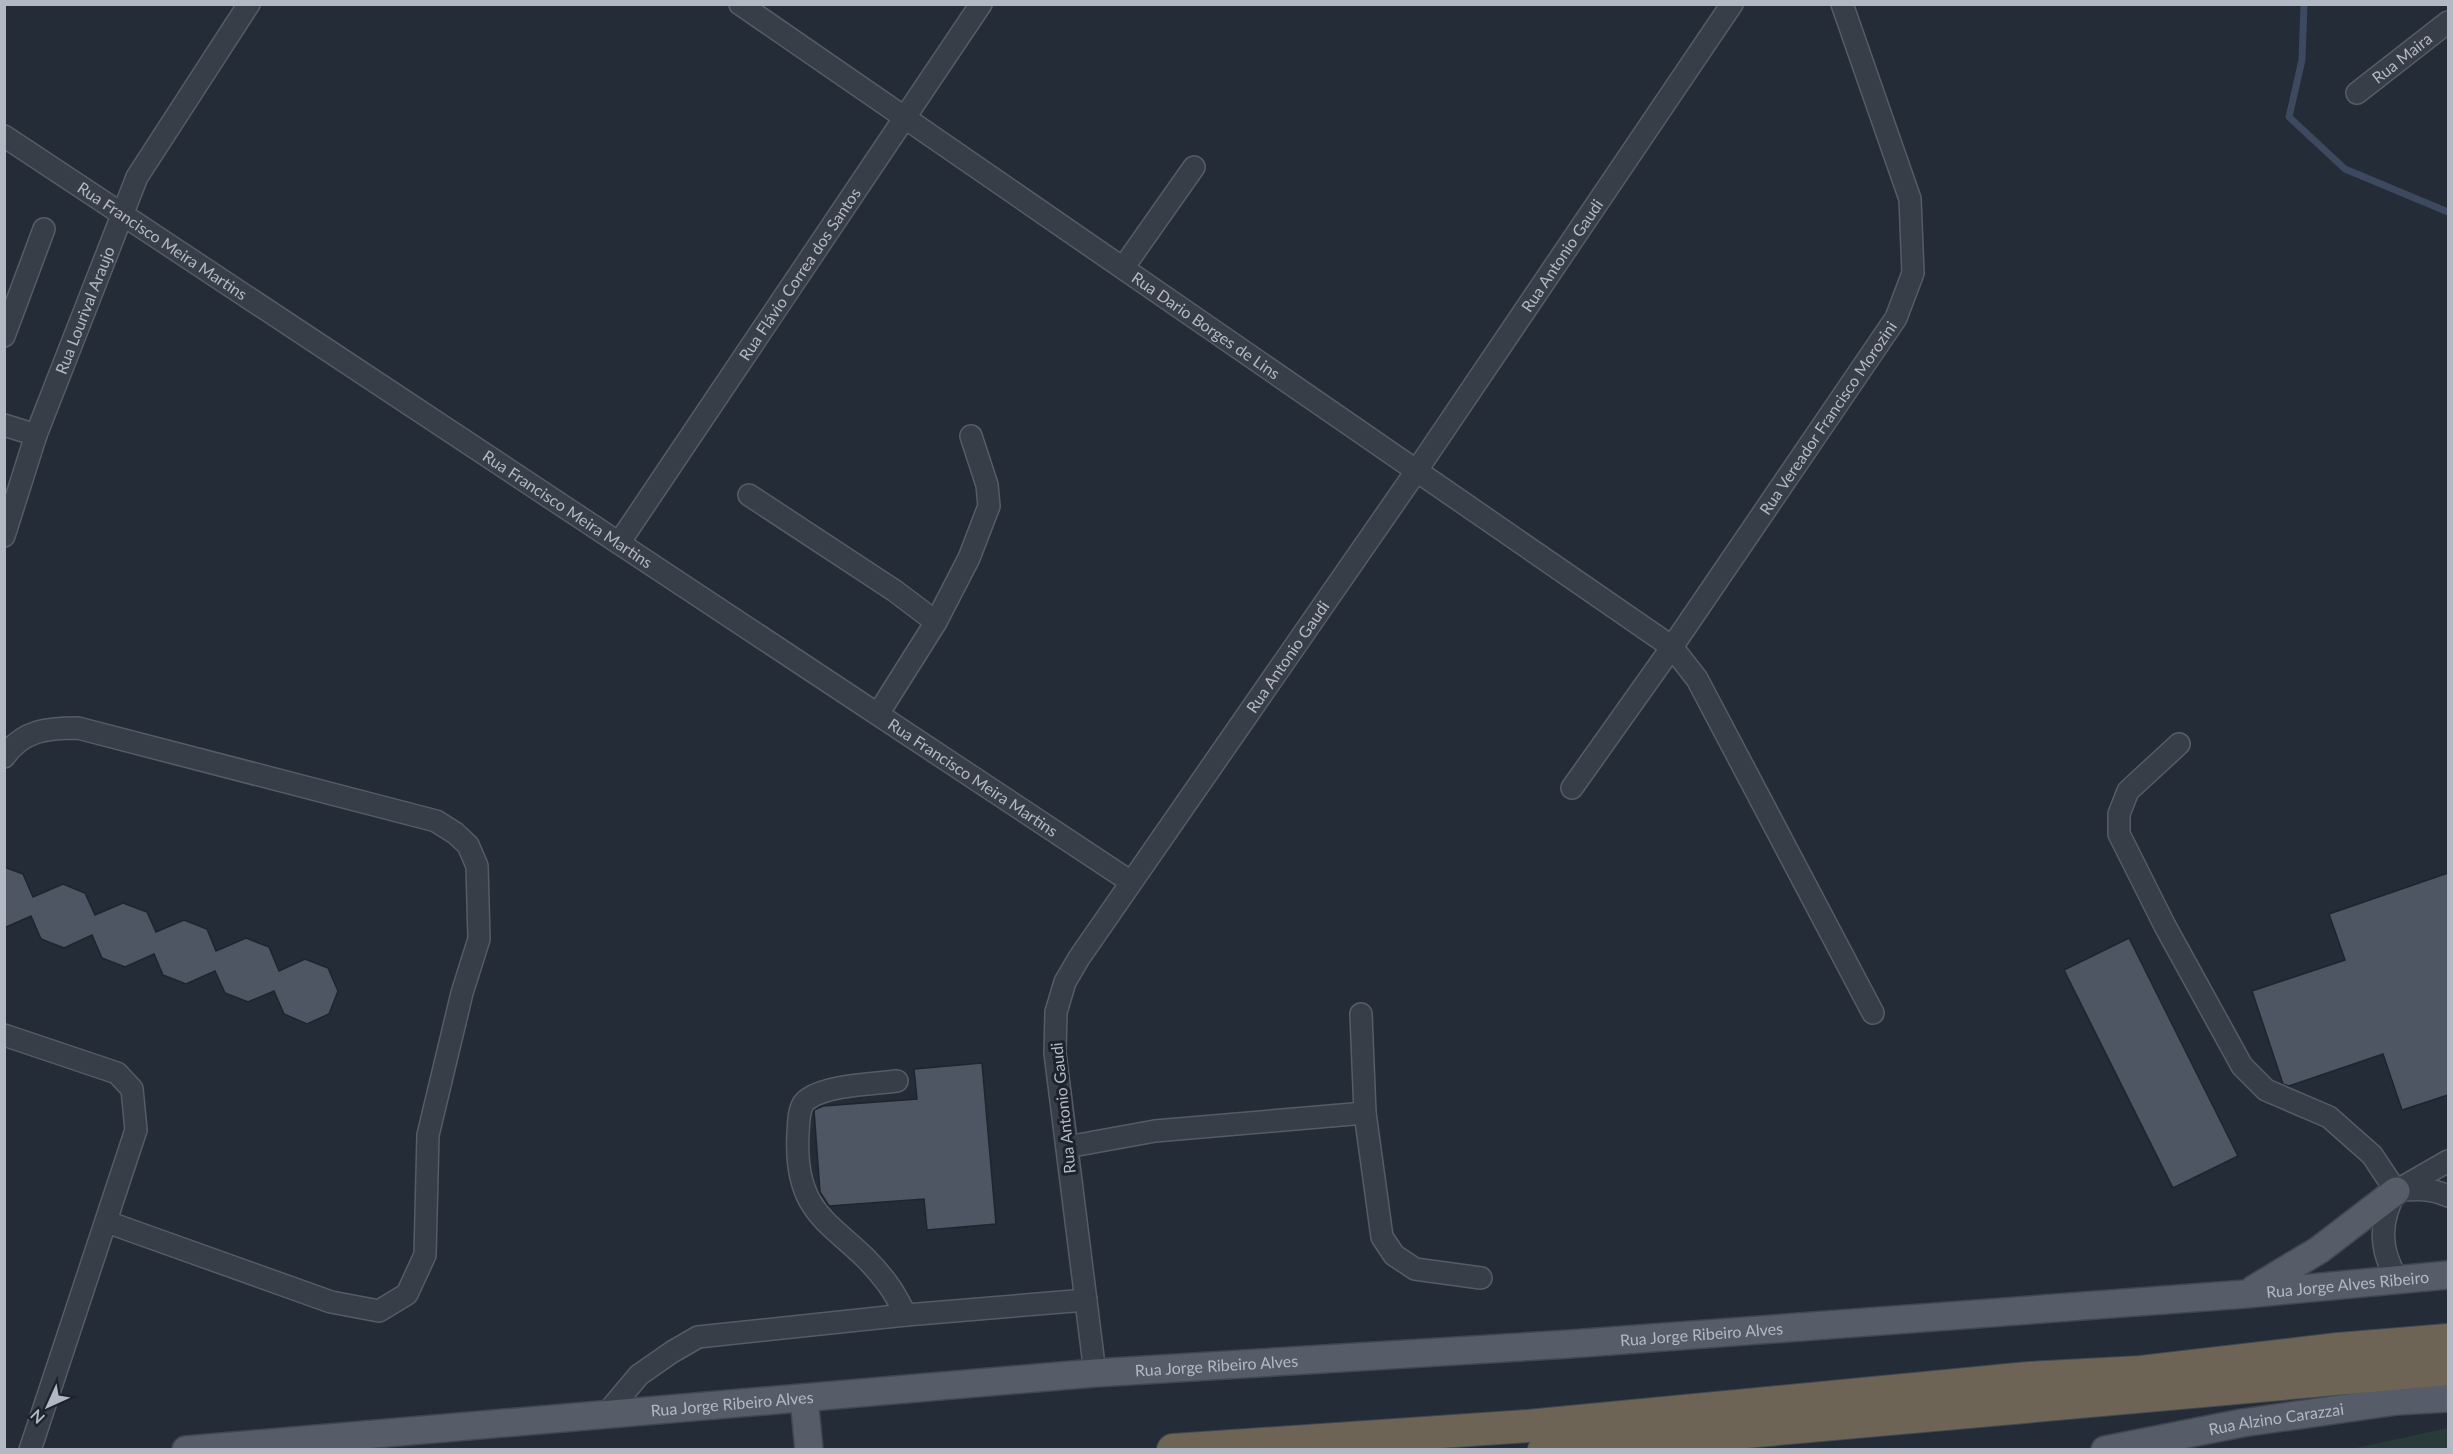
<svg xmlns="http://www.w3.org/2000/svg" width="2453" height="1454" font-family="Lato,sans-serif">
  <rect width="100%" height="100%" fill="#242c37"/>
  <polygon fill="#293a3a" points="2448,1428 2448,1449 2351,1449"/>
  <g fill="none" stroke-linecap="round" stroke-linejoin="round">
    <polyline stroke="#3c495e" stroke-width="7" points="2304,4 2302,60 2289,117 2345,169 2448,212"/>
  </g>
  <g fill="#4d5662" stroke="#1f252e" stroke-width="1.5">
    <polygon points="4,867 23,874 33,897 63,884 85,893 95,915 123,903 147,912 156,932 184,920 207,929 216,951 246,938 269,947 279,971 305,959 328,968 338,991 329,1014 307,1024 284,1014 274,991 248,1002 225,993 215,971 186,984 163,975 154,954 125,967 102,958 92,935 64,948 41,939 31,916 4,928"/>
    <polygon points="2448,873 2448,1095 2402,1110 2383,1054 2289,1086 2283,1084 2252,991 2345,960 2329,914"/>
    <polygon points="2129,938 2238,1156 2173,1188 2064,970"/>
    <polygon points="982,1063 996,1224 927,1230 924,1199 829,1206 820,1192 814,1110 823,1106 917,1099 914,1069"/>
  </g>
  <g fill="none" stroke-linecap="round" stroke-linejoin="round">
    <defs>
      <g id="minor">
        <path id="s1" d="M740,4l932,643 25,32 176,334"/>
        <path id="s2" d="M2357,93l91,-71"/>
        <path id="s3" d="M4,136l1127,746"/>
        <polyline points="1123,268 1194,167"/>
        <polyline points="4,336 44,229"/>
        <polyline points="4,425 36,435"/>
        <polyline points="749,495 895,591 936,622"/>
        <path id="s4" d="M4,536l32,-101 101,-258 112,-173"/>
        <path id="s5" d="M619,543l362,-539"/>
        <polyline points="878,714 936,622 969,558 989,506 987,485 971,436"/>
        <polyline points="2179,744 2128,791 2119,814 2119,834 2165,926 2242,1066 2266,1090 2329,1117 2372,1155 2396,1191"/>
        <path d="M4,757c19,-27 43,-29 74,-29l358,93 19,12 13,12 9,21 2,73 -17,54 -34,142 -3,120 -18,39 -28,17 -48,-9 -224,-80"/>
        <path id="s6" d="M1572,788l100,-141 224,-329 17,-45 -3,-74 -68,-195"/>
        <polyline points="1361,1014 1365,1113 1382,1237 1394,1255 1415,1269 1481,1278"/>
        <polyline points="4,1035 117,1073 132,1089 136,1130 30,1450"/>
        <path d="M897,1081c-24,3 -70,4 -89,18 -10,6 -9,23 -10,34 -5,92 45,90 89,150 8,10 13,22 19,32"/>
        <polyline points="1067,1147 1155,1131 1365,1113"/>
        <path d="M2396,1191c19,-2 35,-3 52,5"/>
        <path d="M2397,1278c-18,-28 -18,-57 -1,-87l52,-30"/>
        <path id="s7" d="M1095,1373l-40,-320 1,-41 9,-30 14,-24 338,-488 315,-466"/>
        <polyline points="607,1413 639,1375 672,1352 698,1337 906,1315 1086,1300"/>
      </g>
      <g id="major">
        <polyline points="2254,1289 2319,1250 2396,1191"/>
        <polyline points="804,1398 809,1450"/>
        <path id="s8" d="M186,1450l909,-77 475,-29 676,-50 202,-19"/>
        <path id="s9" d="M2105,1450l137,-27 155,-22 51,-3"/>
      </g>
      <g id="highway">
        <polyline points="1173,1450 1528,1426 2029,1378 2141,1372 2338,1349 2448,1340"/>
        <polyline points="1544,1450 2448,1369"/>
      </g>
    </defs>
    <use href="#minor" stroke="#565c66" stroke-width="24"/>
    <use href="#major" stroke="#414751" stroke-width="30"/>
    <use href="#highway" stroke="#434952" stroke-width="34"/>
    <use href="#minor" stroke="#383e48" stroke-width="21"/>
    <use href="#major" stroke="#565d68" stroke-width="27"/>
    <use href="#highway" stroke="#6d6456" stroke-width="32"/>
  </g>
  <g text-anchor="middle" stroke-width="6" stroke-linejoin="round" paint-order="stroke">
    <g font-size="16" fill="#b3b9c4" stroke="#1d232c">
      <text dy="6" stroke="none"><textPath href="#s2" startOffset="57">Rua Maira</textPath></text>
      <text dy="6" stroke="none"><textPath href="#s3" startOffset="190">Rua Francisco Meira Martins</textPath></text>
      <text dy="6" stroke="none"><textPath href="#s7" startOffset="1275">Rua Antonio Gaudi</textPath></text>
      <text dy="6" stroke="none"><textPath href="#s5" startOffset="324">Rua Flávio Correa dos Santos</textPath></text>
      <text dy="6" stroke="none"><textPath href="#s4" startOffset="240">Rua Lourival Araujo</textPath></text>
      <text dy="6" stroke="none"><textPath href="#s1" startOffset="566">Rua Dario Borges de Lins</textPath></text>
      <text dy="6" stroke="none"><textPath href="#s6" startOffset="450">Rua Vereador Francisco Morozini</textPath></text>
      <text dy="6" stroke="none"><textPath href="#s3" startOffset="676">Rua Francisco Meira Martins</textPath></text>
      <text dy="6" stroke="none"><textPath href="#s7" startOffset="789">Rua Antonio Gaudi</textPath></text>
      <text dy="6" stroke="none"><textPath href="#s3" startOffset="1162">Rua Francisco Meira Martins</textPath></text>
      <text transform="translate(1063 1108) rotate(-96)" y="6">Rua Antonio Gaudi</text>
      <text dy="6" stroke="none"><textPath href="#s8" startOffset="2168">Rua Jorge Alves Ribeiro</textPath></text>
      <text dy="6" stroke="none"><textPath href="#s8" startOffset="1520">Rua Jorge Ribeiro Alves</textPath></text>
      <text dy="6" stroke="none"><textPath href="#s8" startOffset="1034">Rua Jorge Ribeiro Alves</textPath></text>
      <text dy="6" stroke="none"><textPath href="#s8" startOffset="548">Rua Jorge Ribeiro Alves</textPath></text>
      <text dy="6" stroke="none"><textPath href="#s9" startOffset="174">Rua Alzino Carazzai</textPath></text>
    </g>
  </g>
  <rect width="2453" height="1454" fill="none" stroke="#b3b9c4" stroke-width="12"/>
  <g transform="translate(48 1406) rotate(225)" stroke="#1d232c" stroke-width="4.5" paint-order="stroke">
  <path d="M0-4.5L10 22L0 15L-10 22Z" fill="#b3b9c4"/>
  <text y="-9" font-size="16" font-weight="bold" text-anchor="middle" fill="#b3b9c4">N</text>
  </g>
</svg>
